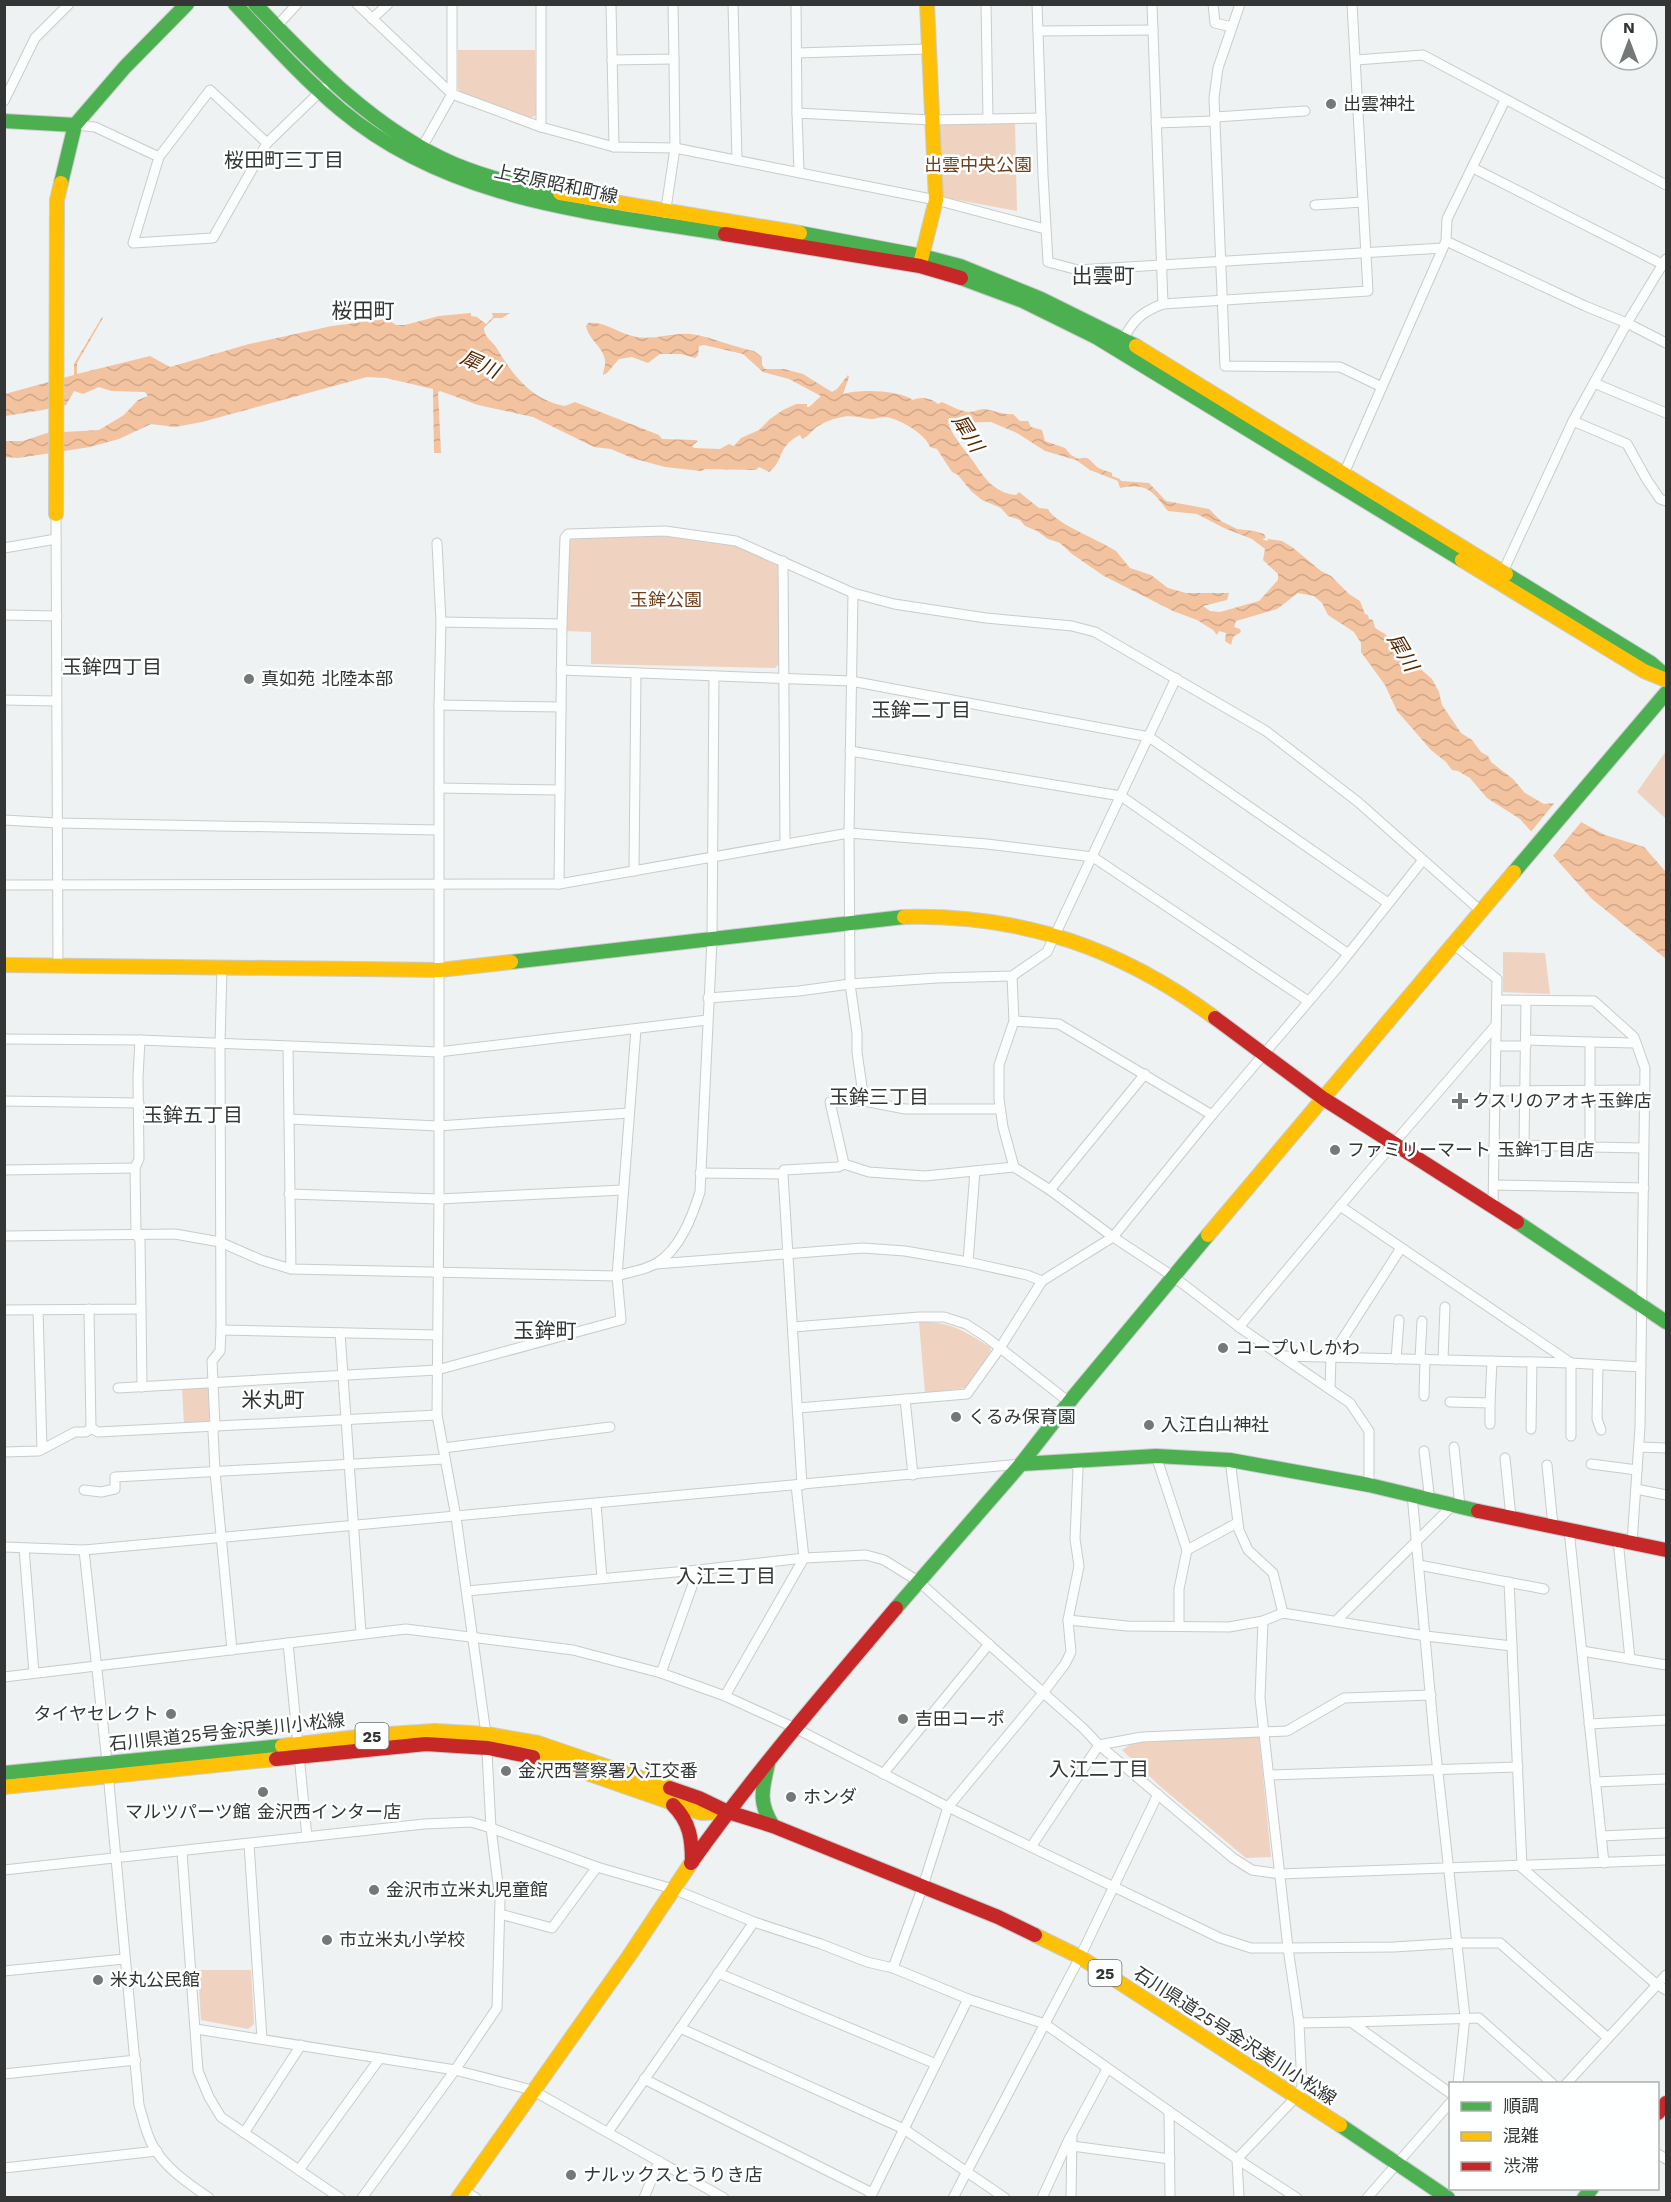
<svg xmlns="http://www.w3.org/2000/svg" width="1671" height="2202" font-family="'Work Sans','Noto Sans JP',sans-serif">
  <defs>
    <pattern id="water-waves" width="16" height="10" patternUnits="userSpaceOnUse" patternTransform="scale(1.5)"><rect width="16" height="10" fill="#f3c29f"/><path d="M0 5q4-4 8 0t8 0" fill="none" stroke="#d1a78a"/></pattern>
  </defs>
  <rect width="100%" height="100%" fill="#eef2f2"/>
  <g fill="#efd3c0">
    <polygon points="458,50 535,50 536,115 531,118 461,93 458,88"/>
    <polygon points="1015,122 1017,211 942,197 938,124"/>
    <polygon points="666,534 734,543 779,563 779,664 775,668 591,664 591,632 567,631 569,541 573,537"/>
    <polygon points="1666,751 1666,819 1637,792"/>
    <polygon points="1503,952 1545,953 1550,994 1503,992"/>
    <path d="M919,1322c31,-1 45,9 71,25l1,4 -25,37 -41,5z"/>
    <polygon points="207,1387 209,1389 211,1421 209,1424 184,1425 182,1388"/>
    <polygon points="1259,1736 1271,1857 1246,1858 1161,1787 1122,1750 1134,1742"/>
    <polygon points="198,1970 251,1970 254,2024 248,2029 201,2020"/>
  </g>
  <path fill="url(#water-waves)" fill-rule="evenodd" d="M471,313v3l6,1 9,7 7,-7 -1,-4h18l-8,5h-8l-10,10c0,9 7,12 12,19 16,27 35,53 69,59l10,-4 84,33 3,4 33,1 3,1 -6,5 2,2 26,1 9,-5 5,2 7,-8 18,-8 11,-11 13,-9 13,-6h11v3h2l12,-11 -32,-17 -26,-7 -20,-18 -39,-9 -5,1 -1,9 -3,3 -14,-4h-21l-12,9 -16,-6 -13,2 -12,14 -4,2c0,-5 3,-10 2,-15 -2,-13 -16,-20 -19,-34l2,-3c17,-2 31,11 48,14 20,3 37,-5 55,-3 21,3 42,13 63,17l8,6v8l3,4h19l19,5 29,18 5,-3 11,-14 1,2 -6,17c17,-5 56,-4 70,6 7,-4 19,-2 25,4l4,-2c6,3 21,10 27,10 6,0 10,-3 15,-3 10,1 18,6 29,5l7,7h8l3,6 11,3 3,11 20,7 6,7 8,4c10,-4 11,2 18,8 4,3 11,4 15,6v3l8,3 1,2 28,2 17,18 43,8 12,12 16,8 17,2 10,3 2,4 -4,1 5,2 1,-2 14,2 10,6 29,24 10,5 18,18 11,7 5,13 3,1 1,4 4,1 2,8 10,6 23,24 24,21 7,13 3,13 19,28 11,7 9,12 7,4 3,6 22,17 12,14 19,11 10,-1 27,19 24,13 39,12 22,25v87l-74,-60 -72,-80 -33,-21 -17,-20 -12,-7 -6,-1 -6,-8 -15,-12 -34,-39 -12,-26 -24,-33v-9l-7,-11 -26,-17 -6,-12 -8,-7 -16,-3 -21,16 -41,12 -2,6 6,2 1,3 -8,5 -2,8 -6,-4 1,-8 -7,-2 -2,4 -4,-5 -16,-10 -24,-9 -69,-35 -32,-22 -12,-11 -12,-4 -11,-8 -12,-5 -5,-6 -12,-4 -7,-8 -19,-8 -11,-9 -13,-16 -6,-3 -15,-23 -7,-2c-4,-13 -32,-29 -45,-30 -5,0 -10,2 -14,2 -12,-1 -21,-5 -33,-1 -5,1 -13,4 -18,7 -7,3 -10,11 -18,14l-2,-4c-24,12 -15,25 -31,37l-10,-5 -3,3 -51,-1 -4,2 -36,-4 -33,-9 -21,-9 -17,-2 -61,-30 -55,-12 -38,-14 -2,1 3,61h-7l-1,-64 -47,-11 -19,-1 -165,45 -27,5 -24,-3 -32,15 -29,8 -72,11 -13,-1v-16h18l24,-8 52,-3 25,-15 14,-15 10,-4 -3,-4 -34,-1 -12,-4 -16,7 -9,-3 -8,14 -23,5 -38,6v-22l69,-19v-11l28,-47 1,1 -26,45v11l73,-18 20,11 79,-23 83,-18 55,-7 9,6h9l34,-9zM991,422l26,11 28,18 31,9 14,10 28,11 2,7c28,-5 32,3 48,23l29,3 27,14 28,11 13,10 -2,11 15,14v6l-19,21 -39,11 -10,-1 -7,-5 24,-6 2,-7h-43l-18,-5 -17,-13 -21,-7 -14,-17c-16,-11 -61,-27 -68,-42l-9,-1 -20,-16 -3,3c-23,-2 -32,-18 -43,-34 -9,-12 -18,-22 -24,-35l1,-3z"/>
  <polygon fill="#eef2f2" points="1556,801 1583,820 1552,857 1530,833"/>
  <g fill="none" stroke-linecap="round" stroke-linejoin="round">
    <defs>
      <g id="street">
        <polyline points="357,4 452,94 541,127 614,147 675,148 936,200 1045,229"/>
        <polyline points="541,4 541,127"/>
        <polyline points="611,4 614,147"/>
        <polyline points="733,4 737,160"/>
        <polyline points="796,4 797,113"/>
        <polyline points="986,4 988,119"/>
        <polyline points="1037,4 1043,175 1048,262 1078,270 1443,248"/>
        <polyline points="1213,4 1215,23 1232,27"/>
        <polyline points="1240,4 1218,68 1214,98 1225,366 1340,367 1382,387"/>
        <polyline points="372,19 388,4"/>
        <polyline points="276,27 297,4"/>
        <polyline points="1038,31 1153,30"/>
        <polyline points="797,53 928,49"/>
        <polyline points="612,60 674,59 673,4"/>
        <polyline points="1356,60 1423,55 1666,185"/>
        <polyline points="4,101 35,38 69,4"/>
        <polyline points="1215,117 1305,111"/>
        <polyline points="1156,123 1215,121"/>
        <polyline points="75,125 95,127 159,157 133,243 213,238 267,143 210,90 159,157"/>
        <polyline points="267,143 324,88"/>
        <polyline points="420,151 452,94 452,4"/>
        <polyline points="1473,168 1666,266"/>
        <polyline points="799,172 797,113 931,120 1041,118"/>
        <polyline points="1315,205 1363,202"/>
        <polyline points="665,215 675,148 674,59"/>
        <polyline points="1446,241 1585,306 1627,323 1666,343"/>
        <polyline points="1163,304 1368,291 1352,4"/>
        <path d="M1122,342c10,-21 19,-30 41,-38l-11,-300"/>
        <polyline points="1594,383 1666,413"/>
        <polyline points="1573,421 1627,444 1647,480 1660,499 1666,501"/>
        <polyline points="1342,478 1446,241 1447,219 1505,100"/>
        <polyline points="56,514 58,966"/>
        <polyline points="437,543 441,622"/>
        <polyline points="4,548 56,539"/>
        <polyline points="783,561 785,844"/>
        <polyline points="1501,576 1573,421 1627,323 1666,259"/>
        <polyline points="853,593 849,833 850,984 857,1033 857,1052 864,1101"/>
        <polyline points="4,615 57,616"/>
        <polyline points="561,670 851,681 1149,737 1388,903"/>
        <polyline points="4,700 56,701"/>
        <polyline points="439,705 561,707"/>
        <polyline points="850,751 1121,796 1347,953"/>
        <polyline points="439,788 560,790"/>
        <polyline points="4,820 57,823 438,830"/>
        <polyline points="634,871 636,673"/>
        <polyline points="559,884 562,624"/>
        <polyline points="4,885 559,884 849,833 987,844 1093,857 1308,1001"/>
        <polyline points="1453,944 1497,979 1493,1207"/>
        <polyline points="222,968 220,1044 221,1330 220,1351 212,1361 215,1426 213,1431 215,1472 232,1650"/>
        <polyline points="1012,976 1014,1021 999,1065 999,1099 1003,1127 1014,1167"/>
        <polyline points="708,998 799,991 850,984 937,978 1012,976 1047,952 1176,678"/>
        <polyline points="1497,1000 1594,1001 1634,1037 1645,1068 1640,1427 1632,1543"/>
        <polyline points="1526,1002 1524,1145 1590,1147"/>
        <polyline points="1014,1021 1059,1024 1212,1115"/>
        <polyline points="4,1039 140,1040 438,1052 707,1020"/>
        <polyline points="1526,1040 1590,1042 1590,1147 1643,1148"/>
        <polyline points="1590,1042 1636,1043"/>
        <polyline points="1496,1046 1526,1046"/>
        <polyline points="288,1047 291,1269"/>
        <polyline points="1495,1091 1643,1090"/>
        <polyline points="4,1101 139,1103"/>
        <polyline points="289,1119 438,1126 629,1113"/>
        <polyline points="844,1164 830,1102 864,1101 905,1109 1000,1109"/>
        <polyline points="4,1170 135,1168"/>
        <polyline points="700,1173 783,1174"/>
        <polyline points="1495,1185 1644,1188"/>
        <polyline points="1050,1190 1145,1074"/>
        <polyline points="289,1194 439,1199 623,1190"/>
        <polyline points="1340,1206 1571,1363"/>
        <path d="M4,1236l171,-2 45,8 41,18 30,9 326,7c12,-4 29,-6 40,-13 23,-14 35,-46 43,-71l12,-252 2,-264"/>
        <polyline points="968,1262 975,1171"/>
        <polyline points="656,1264 863,1248 905,1251 968,1262 1027,1275 1042,1281"/>
        <polyline points="89,1309 91,1428"/>
        <polyline points="141,1309 142,1387"/>
        <polyline points="4,1310 141,1309 140,1240 136,1234 135,1168 139,1159 138,1077 140,1040"/>
        <polyline points="38,1310 42,1449"/>
        <polyline points="793,1327 919,1317 944,1317 966,1324 986,1337 1069,1402"/>
        <polyline points="1239,1327 1362,1180 1496,1025"/>
        <polyline points="221,1330 437,1335"/>
        <polyline points="340,1333 361,1633"/>
        <polyline points="1283,1356 1571,1363 1641,1367"/>
        <polyline points="1396,1359 1399,1320"/>
        <polyline points="1420,1359 1422,1321"/>
        <polyline points="1443,1360 1445,1307"/>
        <polyline points="1571,1363 1571,1436"/>
        <polyline points="1598,1365 1597,1419 1601,1430"/>
        <polyline points="118,1388 437,1370 621,1320 617,1276 636,1029"/>
        <polyline points="1330,1389 1331,1357 1401,1248"/>
        <polyline points="1424,1396 1425,1359"/>
        <polyline points="905,1399 913,1475"/>
        <polyline points="1450,1402 1490,1403 1492,1361"/>
        <polyline points="1490,1403 1490,1424"/>
        <polyline points="798,1408 967,1394 1000,1348 1042,1281 1113,1237 1212,1115 1338,967 1423,860"/>
        <polyline points="1531,1429 1532,1362"/>
        <polyline points="1454,1447 1460,1506"/>
        <polyline points="1639,1447 1666,1448"/>
        <polyline points="443,1448 610,1427"/>
        <polyline points="1424,1451 1430,1501"/>
        <polyline points="4,1452 39,1451 75,1432 86,1432 91,1428 98,1432 437,1415"/>
        <polyline points="1156,1456 1187,1550 1179,1589 1179,1625"/>
        <polyline points="1505,1458 1511,1517"/>
        <polyline points="1230,1460 1239,1530 1248,1550 1273,1573 1283,1613"/>
        <polyline points="1591,1464 1637,1470"/>
        <polyline points="1547,1465 1553,1526"/>
        <polyline points="802,1485 783,1174 784,1170 838,1167 844,1164 869,1172 925,1176 1014,1167 1050,1190 1113,1237 1174,1277 1239,1327 1350,1403 1369,1431 1369,1485"/>
        <polyline points="1636,1489 1666,1495"/>
        <polyline points="84,1490 101,1492 115,1489 115,1477 445,1459"/>
        <polyline points="1412,1494 1434,1736 1465,2017 1458,2084"/>
        <polyline points="596,1504 602,1578"/>
        <polyline points="1569,1530 1604,1863"/>
        <polyline points="1618,1540 1630,1659"/>
        <polyline points="4,1547 84,1550 1021,1464"/>
        <polyline points="24,1548 34,1673"/>
        <path d="M84,1550l23,212 32,343c4,13 7,29 14,41 13,23 35,37 56,52"/>
        <polyline points="1187,1550 1237,1523"/>
        <polyline points="1419,1565 1544,1589"/>
        <polyline points="1509,1582 1522,1866"/>
        <polyline points="467,1591 698,1570 804,1558 866,1555 884,1560 918,1581 1084,1729 1099,1745 1233,1858 1252,1870 1280,1874 1666,1860"/>
        <polyline points="1068,1620 1127,1626 1229,1627 1263,1621 1283,1613 1426,1636 1512,1646"/>
        <polyline points="1336,1621 1453,1505"/>
        <polyline points="288,1643 307,1837"/>
        <polyline points="1582,1651 1666,1665"/>
        <polyline points="661,1673 698,1570"/>
        <polyline points="4,1677 406,1629 573,1650 661,1673 725,1696 795,1728 948,1807 1220,1938 1251,1948 1288,1948 1394,1947 1458,1943 1500,1943 1608,2038"/>
        <polyline points="725,1696 804,1558 796,1485"/>
        <polyline points="1589,1724 1666,1720"/>
        <polyline points="883,1774 989,1644"/>
        <polyline points="1269,1775 1518,1767"/>
        <polyline points="1595,1782 1666,1779"/>
        <polyline points="1601,1836 1666,1833"/>
        <polyline points="249,1844 262,2039"/>
        <polyline points="1031,1847 1099,1745 1142,1737 1287,1731 1344,1698 1431,1695"/>
        <polyline points="182,1852 198,2071 209,2097 221,2117 340,2198"/>
        <polyline points="1520,1866 1656,1984 1666,1990"/>
        <polyline points="4,1870 424,1824 471,1822 491,1828 597,1867 673,1889 754,1922 821,1944 867,1962 893,1968 968,1999 1045,2024 1237,2159 1297,2198"/>
        <polyline points="500,1914 552,1928 597,1867"/>
        <polyline points="893,1968 923,1886 948,1807 1043,1693 1065,1664 1071,1652 1068,1620 1079,1566 1075,1539 1078,1469 1074,1462"/>
        <polyline points="4,1971 124,1959"/>
        <polyline points="718,1973 936,2064"/>
        <polyline points="1351,2022 1479,2018 1553,2084"/>
        <polyline points="1299,2023 1351,2022 1450,2093"/>
        <polyline points="680,2028 904,2129 1005,2198"/>
        <polyline points="196,2029 455,2070 532,2090 724,2198"/>
        <polyline points="4,2074 136,2060"/>
        <polyline points="644,2079 872,2193"/>
        <polyline points="1566,2084 1666,1975"/>
        <polyline points="1169,2111 1170,2198"/>
        <polyline points="608,2132 754,1922"/>
        <polyline points="244,2133 301,2045"/>
        <polyline points="1072,2146 1170,2159"/>
        <polyline points="1658,2154 1666,2159"/>
        <polyline points="4,2168 157,2151"/>
        <polyline points="299,2170 380,2058"/>
        <polyline points="463,2190 476,2198"/>
        <polyline points="362,2198 455,2070 497,2008 500,1900 491,1828 486,1734 456,1517 437,1415 439,1199 439,705 441,622 562,624 565,538 568,534 665,531 736,541 853,593 894,604 986,618 1072,626 1095,632 1266,731 1358,802 1482,912"/>
        <polyline points="644,2198 659,2161"/>
        <polyline points="870,2198 968,1999"/>
        <polyline points="953,2198 1080,1957 1158,1794"/>
        <polyline points="1042,2198 1070,2137"/>
        <polyline points="1071,2198 1072,2134 1107,2069"/>
        <polyline points="1239,2198 1237,2159 1296,2097 1302,2087 1299,2023 1288,1948 1260,1698 1263,1621"/>
        <polyline points="1367,2198 1450,2103"/>
      </g>
      <g id="fast">
        <path d="M235,4c34,36 68,74 106,106 109,91 250,102 384,124"/>
        <path d="M255,4c58,61 120,126 199,160 34,14 70,23 106,29"/>
        <polyline points="4,121 75,125"/>
        <polyline points="61,183 75,125 125,67 187,4"/>
        <polyline points="800,233 922,256 960,266 1041,299 1136,346"/>
        <polyline points="961,278 1023,301 1096,337 1462,560"/>
        <polyline points="1506,574 1651,663 1666,676"/>
        <polyline points="1514,872 1666,693"/>
        <polyline points="511,962 904,917"/>
        <polyline points="1517,1222 1666,1322"/>
        <polyline points="1021,1464 1156,1456 1230,1460 1369,1485 1478,1511"/>
        <polyline points="896,1608 1021,1464 1074,1396 1208,1235"/>
        <path d="M768,1764c-6,26 -10,38 5,62"/>
        <polyline points="4,1773 282,1746"/>
        <polyline points="1340,2125 1448,2198"/>
        <polyline points="1584,2198 1592,2188"/>
      </g>
      <g id="slow">
        <polyline points="560,193 800,233"/>
        <polyline points="920,264 936,200 927,4"/>
        <polyline points="1136,346 1506,574"/>
        <polyline points="56,514 57,200 61,183"/>
        <polyline points="1462,560 1644,671 1666,680"/>
        <path d="M904,917c118,-3 217,31 311,101"/>
        <polyline points="4,965 440,970 511,962"/>
        <polyline points="1208,1235 1514,872"/>
        <polyline points="282,1746 375,1735 435,1731 486,1734 538,1743 670,1788"/>
        <polyline points="533,1757 555,1762 701,1813 725,1812"/>
        <polyline points="4,1787 276,1759"/>
        <polyline points="1035,1935 1080,1957 1340,2125"/>
        <polyline points="458,2198 629,1956 691,1863"/>
      </g>
      <g id="jam">
        <polyline points="725,234 920,266 961,278"/>
        <polyline points="1215,1018 1324,1099 1517,1222"/>
        <polyline points="1478,1511 1666,1550"/>
        <polyline points="276,1759 426,1744 488,1748 533,1757"/>
        <polyline points="670,1788 699,1798 728,1812 773,1826 998,1917 1035,1935"/>
        <path d="M673,1805c17,17 19,34 19,57"/>
        <path d="M691,1863c63,-89 135,-172 205,-255"/>
        <polyline points="1658,2113 1666,2103"/>
      </g>
    </defs>
    <use href="#street" stroke="#c9cccc" stroke-width="11"/>
    <use href="#fast" stroke="#c9cccc" stroke-width="16"/>
    <use href="#slow" stroke="#c9cccc" stroke-width="16"/>
    <use href="#jam" stroke="#c9cccc" stroke-width="16"/>
    <use href="#street" stroke="#fcfdfd" stroke-width="9"/>
    <use href="#fast" stroke="#4caf50" stroke-width="14"/>
    <use href="#slow" stroke="#ffc107" stroke-width="14"/>
    <use href="#jam" stroke="#c62828" stroke-width="14"/>
  </g>
  <g fill="#747877" stroke="#feffff" stroke-width="2">
    <circle cx="1331" cy="104" r="6"/>
    <circle cx="249" cy="679" r="6"/>
    <path d="M1457 1092h6v6h6v6h-6v6h-6v-6h-6v-6h6z"/>
    <circle cx="1335" cy="1150" r="6"/>
    <circle cx="1223" cy="1348" r="6"/>
    <circle cx="956" cy="1417" r="6"/>
    <circle cx="1149" cy="1425" r="6"/>
    <circle cx="171" cy="1714" r="6"/>
    <circle cx="903" cy="1719" r="6"/>
    <circle cx="506" cy="1771" r="6"/>
    <circle cx="263" cy="1792" r="6"/>
    <circle cx="791" cy="1797" r="6"/>
    <circle cx="374" cy="1890" r="6"/>
    <circle cx="327" cy="1940" r="6"/>
    <circle cx="98" cy="1980" r="6"/>
    <circle cx="571" cy="2175" r="6"/>
  </g>
  <g text-anchor="middle" stroke-width="5" stroke-linejoin="round" paint-order="stroke">
    <g fill="#feffff" stroke="#707272" stroke-width="1.5">
      <rect x="355.5" y="1723" width="33" height="26" rx="4.5"/>
      <rect x="1088.5" y="1960" width="33" height="26" rx="4.5"/>
    </g>
    <g font-size="16" font-weight="bold" fill="#333635">
      <text x="372" y="1742">25</text>
      <text x="1105" y="1979">25</text>
    </g>
    <g font-size="18" fill="#333635" stroke="#feffff" text-anchor="start">
      <text x="1343" y="110">出雲神社</text>
      <text x="261" y="685">真如苑 北陸本部</text>
      <text x="1472" y="1107">クスリのアオキ玉鉾店</text>
      <text x="1347" y="1156">ファミリーマート 玉鉾1丁目店</text>
      <text x="1235" y="1354">コープいしかわ</text>
      <text x="968" y="1423">くるみ保育園</text>
      <text x="1161" y="1431">入江白山神社</text>
      <text x="159" y="1720" text-anchor="end">タイヤセレクト</text>
      <text x="915" y="1725">吉田コーポ</text>
      <text x="518" y="1777">金沢西警察署入江交番</text>
      <text x="803" y="1803">ホンダ</text>
      <text x="263" y="1818" text-anchor="middle">マルツパーツ館 金沢西インター店</text>
      <text x="386" y="1896">金沢市立米丸児童館</text>
      <text x="339" y="1946">市立米丸小学校</text>
      <text x="110" y="1986">米丸公民館</text>
      <text x="583" y="2181">ナルックスとうりき店</text>
    </g>
    <g font-size="18" fill="#6e3f1b" stroke="#feffff">
      <text x="978" y="171">出雲中央公園</text>
      <text x="666" y="606">玉鉾公園</text>
    </g>
    <g font-size="18" fill="#333635" stroke="#feffff">
      <text transform="translate(556 184) rotate(12)" y="6">上安原昭和町線</text>
      <text transform="translate(227 1732) rotate(-6)" y="6">石川県道25号金沢美川小松線</text>
      <text transform="translate(1235 2036) rotate(33)" y="6">石川県道25号金沢美川小松線</text>
    </g>
    <g font-size="20" fill="#333635" stroke="#feffff">
      <text x="284" y="167">桜田町三丁目</text>
      <text x="112" y="674">玉鉾四丁目</text>
      <text x="921" y="717">玉鉾二丁目</text>
      <text x="879" y="1104">玉鉾三丁目</text>
      <text x="193" y="1122">玉鉾五丁目</text>
      <text x="726" y="1583">入江三丁目</text>
      <text x="1099" y="1776">入江二丁目</text>
    </g>
    <g font-size="20" font-style="italic" fill="#562901" stroke="#feffff">
      <text transform="translate(480 364) rotate(24)" y="7">犀川</text>
      <text transform="translate(968 433) rotate(58)" y="7">犀川</text>
      <text transform="translate(1403 652) rotate(60)" y="7">犀川</text>
    </g>
    <g font-size="21" fill="#333635" stroke="#feffff">
      <text x="1103" y="283">出雲町</text>
      <text x="363" y="318">桜田町</text>
      <text x="545" y="1338">玉鉾町</text>
      <text x="273" y="1407">米丸町</text>
    </g>
  </g>
  <rect width="1671" height="2202" fill="none" stroke="#333635" stroke-width="12"/>
  <rect x="1449" y="2082" width="210" height="108" fill="#feffff" stroke="#adafae" stroke-width="1.5"/>
  <rect x="1461" y="2102" width="30" height="9" fill="#4caf50" stroke="#adafae" stroke-width="1.5"/>
  <text x="1503" y="2112" font-size="18" fill="#333635">順調</text>
  <rect x="1461" y="2132" width="30" height="9" fill="#ffc107" stroke="#adafae" stroke-width="1.5"/>
  <text x="1503" y="2142" font-size="18" fill="#333635">混雑</text>
  <rect x="1461" y="2162" width="30" height="9" fill="#c62828" stroke="#adafae" stroke-width="1.5"/>
  <text x="1503" y="2172" font-size="18" fill="#333635">渋滞</text>
  <g transform="translate(1629 42)"><circle r="28" fill="#feffff" stroke="#adafae" stroke-width="1.5"/>
  <path d="M0-4.5L10 22L0 15L-10 22Z" fill="#747877"/>
  <text y="-9" font-size="16" font-weight="bold" text-anchor="middle" fill="#333635">N</text>
  </g>
</svg>
